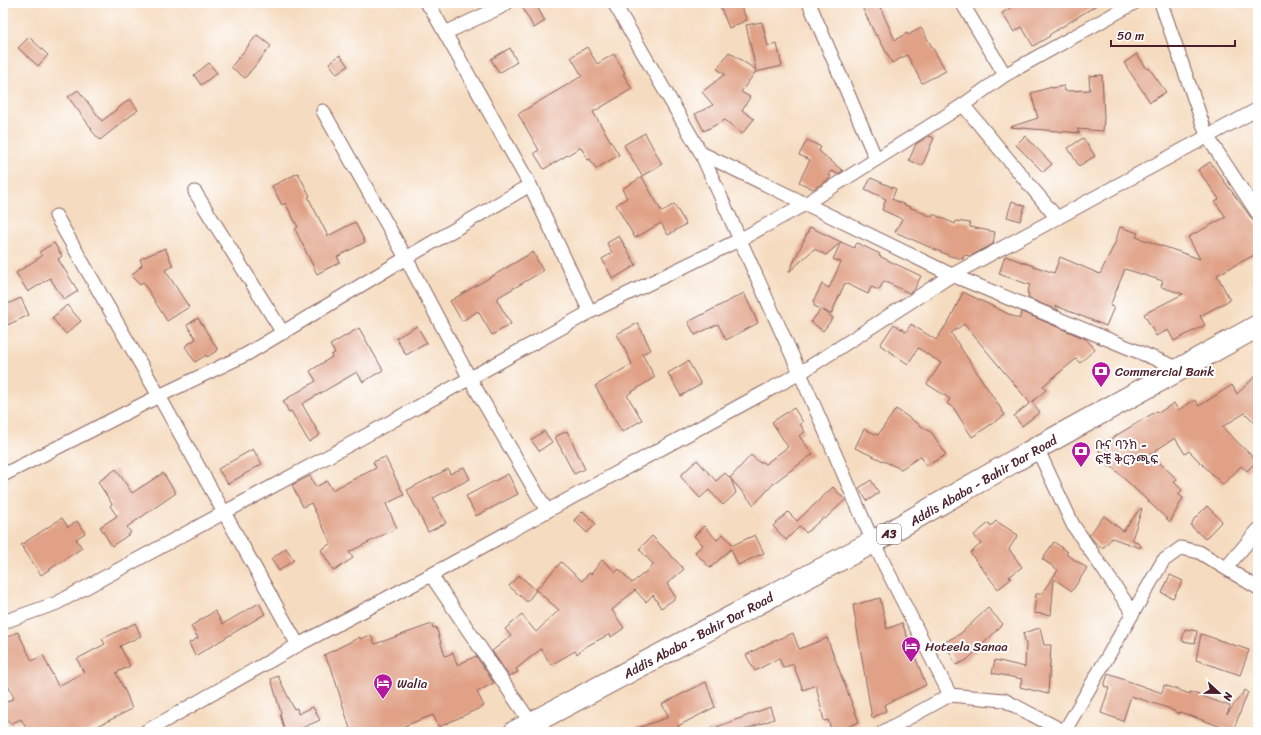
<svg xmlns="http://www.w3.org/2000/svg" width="1261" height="735" font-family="Sriracha,'Noto Sans Ethiopic',sans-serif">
  <rect width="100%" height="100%" fill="#fff"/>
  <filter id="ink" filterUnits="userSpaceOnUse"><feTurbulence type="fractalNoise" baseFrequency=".025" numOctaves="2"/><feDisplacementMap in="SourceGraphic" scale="8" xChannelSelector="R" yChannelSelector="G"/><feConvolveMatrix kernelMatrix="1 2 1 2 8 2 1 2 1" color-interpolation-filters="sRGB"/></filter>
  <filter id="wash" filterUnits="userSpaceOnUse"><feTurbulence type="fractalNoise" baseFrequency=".012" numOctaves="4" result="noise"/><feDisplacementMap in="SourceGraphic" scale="16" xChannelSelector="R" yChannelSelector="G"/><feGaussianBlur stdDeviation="0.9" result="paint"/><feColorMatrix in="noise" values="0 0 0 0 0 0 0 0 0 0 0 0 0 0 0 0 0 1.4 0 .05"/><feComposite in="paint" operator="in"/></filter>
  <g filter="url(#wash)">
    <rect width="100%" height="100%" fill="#f5dbbf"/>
    <g id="blocks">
      <g fill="#e0a186">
        <polygon points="529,3 535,3 545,21 534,28 522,7"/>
        <polygon points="727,3 739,3 747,20 729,28 720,6"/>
        <polygon points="860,3 878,3 895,40 907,33 908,35 921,28 946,71 922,83 907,55 892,63 877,35 876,36"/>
        <polygon points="1018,3 1100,3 1049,35 1050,36 1033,46 1022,27 1014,32 1002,13"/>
        <polygon points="762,22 768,46 777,44 782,66 756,72 756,71 741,92 750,97 742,110 754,119 742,134 725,120 704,131 695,114 713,105 702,92 725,74 717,69 729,52 756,70 746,25"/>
        <polygon points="257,35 271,46 245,78 231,67"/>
        <polygon points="29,37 48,55 38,66 18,48"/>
        <polygon points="587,47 597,64 614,54 625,73 623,74 632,89 593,112 619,155 596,169 590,159 588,160 581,147 544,169 534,153 539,150 518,114 582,76 571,57"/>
        <polygon points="510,48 517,62 499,73 491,59"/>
        <polygon points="1137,54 1147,69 1149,68 1166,92 1150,102 1124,63"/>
        <polygon points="340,55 348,66 337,74 329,63"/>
        <polygon points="209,63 217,73 201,85 194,75"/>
        <polygon points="1102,75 1104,118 1103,131 1077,129 1080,133 1010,127 1038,118 1031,93 1052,87 1052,88 1064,86 1065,91 1090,90 1089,76"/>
        <polygon points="78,90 102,121 130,99 138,110 100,140 91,130 92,129 68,97"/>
        <polygon points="645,133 662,164 642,176 624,145"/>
        <polygon points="929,136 934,138 922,166 909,160 916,144"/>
        <polygon points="1025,136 1052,164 1043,172 1016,145"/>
        <polygon points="1083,138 1095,156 1079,166 1068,148"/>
        <polygon points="807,140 821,147 819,151 843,171 838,174 831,171 828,175 831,176 829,179 813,189 799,182 810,160 799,155"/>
        <polygon points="1210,162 1258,227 1258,253 1217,275 1230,300 1200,316 1205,325 1174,341 1168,330 1156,336 1144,314 1183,294 1161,287 1163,281 1125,269 1110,306 1114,307 1106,326 1054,305 1059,311 1028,298 1029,294 1027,293 1030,285 999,274 1005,256 1054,273 1060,257 1100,274 1115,243 1120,227 1138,233 1136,237 1200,259 1188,237 1226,217 1215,202 1219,199 1198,170"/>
        <polygon points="298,173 310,196 308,197 328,236 355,222 365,242 337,257 340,262 317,274 295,229 298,227 285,203 282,205 272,186"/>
        <polygon points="642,177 662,212 674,204 686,224 668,235 661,223 635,238 616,205 627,198 622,189"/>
        <polygon points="871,178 896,189 892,199 932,217 933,214 955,224 956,221 970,223 970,227 995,232 993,244 970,256 964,255 963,259 950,256 895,232 902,219 882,210 886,199 865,189"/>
        <polygon points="1012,201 1025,206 1020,221 1007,217"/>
        <polygon points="810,227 841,242 826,255 814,249 789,272"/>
        <polygon points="619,236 636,265 613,279 602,259 612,253 607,243"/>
        <polygon points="841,242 854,248 857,243 880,254 879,256 921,276 914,290 909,293 884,281 879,290 871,287 868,294 845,283 831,314 823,310 833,318 823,331 811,322 821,309 814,306 814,300 822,284 829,288 841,262 833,259"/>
        <polygon points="54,243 62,256 58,259 78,291 64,300 50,278 28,292 16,273 42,256 39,252"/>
        <polygon points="165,248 173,266 165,270 189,307 167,321 143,282 140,285 131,276 142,265 140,259"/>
        <polygon points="533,252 543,271 497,298 497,300 511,324 492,335 478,311 462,321 450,301"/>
        <polygon points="963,292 1019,319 1022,312 1086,339 1095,349 1080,363 1076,359 1043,386 1046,390 1032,402 1040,412 1022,426 1014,416 1030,403 964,324 951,333 1005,415 972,437 953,407 947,404 950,399 927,384 941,363 918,348 908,364 880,345 894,324 906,332 911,324 936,340 950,319"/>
        <polygon points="744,293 758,323 726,340 718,324 695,335 688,322"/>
        <polygon points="21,298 29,315 3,327 3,306"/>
        <polygon points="67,305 81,321 66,334 52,318"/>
        <polygon points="198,318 218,350 207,357 206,355 195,362 185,346 196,339 187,325"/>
        <polygon points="638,323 651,350 642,354 655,377 627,395 642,420 622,432 595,386 632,364 617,334"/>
        <polygon points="417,326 427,343 406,355 396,338"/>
        <polygon points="359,328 383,370 363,382 357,372 302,404 320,435 309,442 291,411 289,412 283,401 316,381 310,371 332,357 331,355 335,353 330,345"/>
        <polygon points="688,361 701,384 681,396 668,373"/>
        <polygon points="1258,374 1258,426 1245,413 1222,427 1257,461 1247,471 1241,466 1223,485 1189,451 1185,454 1175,438 1150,454 1177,479 1174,482 1182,490 1178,494 1183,498 1170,522 1111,466 1109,467 1097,447 1157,411 1158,413 1174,403 1178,410 1195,400 1199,406 1232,385 1237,394"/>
        <polygon points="794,408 803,422 800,424 805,432 799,436 813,454 775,482 754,505 730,478 751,455 760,463 761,461 765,464 788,447 772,422"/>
        <polygon points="896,409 932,433 946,455 926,466 921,456 901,469 855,448 864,429 878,435"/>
        <polygon points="544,431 552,442 539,451 531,440"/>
        <polygon points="567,431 585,469 574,474 555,437"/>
        <polygon points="253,449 262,464 228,484 218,469"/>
        <polygon points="385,457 404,495 386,504 397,528 349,552 353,558 334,571 321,550 331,543 311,503 303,507 292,485 310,476 316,487 327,481 332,490 376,468 373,462"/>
        <polygon points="697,460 716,481 725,473 731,479 736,493 723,505 709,490 700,498 680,476"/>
        <polygon points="464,467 470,479 433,498 446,523 428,532 407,490 448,469 450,474"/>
        <polygon points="116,469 132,493 163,473 176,493 127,527 131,533 112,546 100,527 117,516 110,506 112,504 98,482"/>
        <polygon points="508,474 518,494 476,516 466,496"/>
        <polygon points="871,480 879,493 867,501 859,488"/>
        <polygon points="833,487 845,500 825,519 823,518 806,533 800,526 786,540 773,526 788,512 797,521"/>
        <polygon points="1207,506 1222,521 1205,539 1191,526 1194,519"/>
        <polygon points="1141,508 1142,509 1132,539 1141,546 1140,548 1112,538 1104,547 1099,547 1089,535 1104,516 1123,531"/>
        <polygon points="583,511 596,524 587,533 574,520"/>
        <polygon points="62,518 68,527 77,521 85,533 76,539 82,548 41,575 21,545"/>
        <polygon points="996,521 1018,535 1009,549 1022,567 1009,577 1011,579 998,589 970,553 981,544 974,535 989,523 991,526"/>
        <polygon points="704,526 717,540 723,534 733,545 755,535 764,553 738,565 731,549 710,568 695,552 703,545 694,536"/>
        <polygon points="652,536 684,569 667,584 676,598 661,608 653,595 646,602 635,590 612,610 624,628 611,637 610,634 585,647 577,654 575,651 551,665 541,649 516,669 518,672 509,676 492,651 511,636 505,629 522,615 536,632 559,610 536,590 527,602 509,586 519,575 536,590 561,562 582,581 589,573 591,574 602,560 616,572 619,569 632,583 654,565 639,549"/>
        <polygon points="1054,542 1068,552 1066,554 1087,568 1072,591 1054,579 1051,615 1034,613 1036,594 1041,594 1058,570 1042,559"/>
        <polygon points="286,548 294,560 279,571 271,559"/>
        <polygon points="1170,575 1183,581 1173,598 1162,593"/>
        <polygon points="880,598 887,629 902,623 926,685 884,705 886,711 872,718 853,605"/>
        <polygon points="259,603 265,614 195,656 189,643 198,638 191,626 215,611 223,624"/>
        <polygon points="988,608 1003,624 967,660 956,665 945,642 960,634"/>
        <polygon points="135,623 141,636 120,646 130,666 116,673 127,695 132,709 86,732 28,732 21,719 10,724 3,711 3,704 14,698 3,675 3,639 18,632 32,661 43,655 58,686 84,673 77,659 105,644 102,639"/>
        <polygon points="432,624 433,628 436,627 445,656 453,653 457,665 476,656 494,683 477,692 484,706 439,727 433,715 404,726 406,732 351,732 332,670 324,655 360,637 360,639 371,635 375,644"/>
        <polygon points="1040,628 1044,645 1051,645 1048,694 1020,687 1022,679 992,673 995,660 1025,667 1026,645 1023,633"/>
        <polygon points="1185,629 1197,631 1195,643 1182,641"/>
        <polygon points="793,633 799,649 827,638 859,722 835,732 832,732 828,720 824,721 816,685 803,690 793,664 783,668 779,658 755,671 746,655 767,644"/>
        <polygon points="1201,634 1249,650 1240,675 1196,660"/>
        <polygon points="1108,674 1162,693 1164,685 1190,694 1190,692 1230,706 1227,714 1245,690 1248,692 1233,731 1180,712 1179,714 1168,708 1131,696 1123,721 1101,713 1109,688 1104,686"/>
        <polygon points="278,676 294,709 297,708 298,714 313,707 320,720 302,728 303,732 285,732 280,714 281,713 271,679"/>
        <polygon points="706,682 715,707 678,726 679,732 633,732 632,730 669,717 662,704"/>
        <polygon points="770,707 774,719 738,732 706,732 706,731"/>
      </g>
    </g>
  </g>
  <g filter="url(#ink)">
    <use href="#blocks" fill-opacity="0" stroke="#86615f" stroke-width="1"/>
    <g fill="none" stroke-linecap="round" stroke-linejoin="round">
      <defs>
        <g id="street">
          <polyline points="426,3 431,8 530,185 590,312"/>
          <polyline points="614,3 701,153 800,373 873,542 950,695 1004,700 1065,732"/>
          <polyline points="809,3 876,159"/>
          <polyline points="962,3 1005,75"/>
          <polyline points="1161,3 1207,136 1258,214"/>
          <polyline points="445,33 499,8 507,3"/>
          <polyline points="963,105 1057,218"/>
          <polyline points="323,111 406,258 470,379 547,511"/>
          <polyline points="701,153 952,275 1180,369"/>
          <polyline points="195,192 283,333"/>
          <polyline points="56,216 159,396 298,645"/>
          <polyline points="1037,448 1073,525 1133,613"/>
          <polyline points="3,475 159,396 247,354 406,258 530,185"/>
          <polyline points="1226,568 1258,530"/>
          <polyline points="431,575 531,723"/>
          <polyline points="3,623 9,620 57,603 325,458 590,312 741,239 805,204 963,105 1005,75 1134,3"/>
          <polyline points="145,732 298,645 431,575 547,511 800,373 952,275 1258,109"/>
          <polyline points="883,732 950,695"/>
          <polyline points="1064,732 1163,561 1181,548 1199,552 1258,588"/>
        </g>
        <polyline id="highway" points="515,732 873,542 1037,448 1258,326"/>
      </defs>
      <use href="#street" stroke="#86615f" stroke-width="15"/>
      <use href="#highway" stroke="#86615f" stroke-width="24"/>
      <use href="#street" stroke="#fff" stroke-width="13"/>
      <use href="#highway" stroke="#fff" stroke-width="22"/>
    </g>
  </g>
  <defs>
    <symbol id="bank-pin" viewBox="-11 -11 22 30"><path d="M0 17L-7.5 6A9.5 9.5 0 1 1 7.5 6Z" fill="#b5179e" stroke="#fff"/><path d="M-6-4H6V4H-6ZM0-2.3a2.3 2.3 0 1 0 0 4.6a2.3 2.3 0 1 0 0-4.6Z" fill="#fff"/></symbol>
    <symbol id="hotel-pin" viewBox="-11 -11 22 30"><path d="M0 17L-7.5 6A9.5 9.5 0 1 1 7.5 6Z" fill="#b5179e" stroke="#fff"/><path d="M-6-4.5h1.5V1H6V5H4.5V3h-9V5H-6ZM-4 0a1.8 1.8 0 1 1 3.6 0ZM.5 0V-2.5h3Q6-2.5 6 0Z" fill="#fff"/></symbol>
  </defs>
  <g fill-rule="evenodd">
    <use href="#bank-pin" x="1090" y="360" width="22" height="30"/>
    <use href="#bank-pin" x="1070" y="440" width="22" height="30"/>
    <use href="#hotel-pin" x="900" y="635" width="22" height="30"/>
    <use href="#hotel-pin" x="372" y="672" width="22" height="30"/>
  </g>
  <g text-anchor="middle" stroke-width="4" stroke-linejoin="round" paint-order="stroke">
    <rect fill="#fff" stroke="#80626b" stroke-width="1" x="877" y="524" width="24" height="20" rx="3"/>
    <g font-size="12" font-weight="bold" fill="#4a1f2b">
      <text x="889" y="538">A3</text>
    </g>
    <g font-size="13" fill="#4a1f2b" stroke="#fff" text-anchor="start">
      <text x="1115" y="376">Commercial Bank</text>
      <text x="1095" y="449">ቡና ባንክ -<tspan x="1095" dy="15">ፍቼ ቅርንጫፍ</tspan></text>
      <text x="925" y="651">Hoteela Sanaa</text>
      <text x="397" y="688">Walia</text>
    </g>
    <g font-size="13" fill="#4a1f2b" stroke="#fff">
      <text transform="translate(983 480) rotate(-30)" y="5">Addis Ababa - Bahir Dar Road</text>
      <text transform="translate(698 635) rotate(-28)" y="5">Addis Ababa - Bahir Dar Road</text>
    </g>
  </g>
  <rect width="1261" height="735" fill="none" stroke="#fff" stroke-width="16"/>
  <g transform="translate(1219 693) rotate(112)" stroke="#ffffff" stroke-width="3" paint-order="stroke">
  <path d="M0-3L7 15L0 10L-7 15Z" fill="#4a1f2b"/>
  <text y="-6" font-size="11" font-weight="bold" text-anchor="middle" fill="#4a1f2b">N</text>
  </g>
  <path d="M1111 40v6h124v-6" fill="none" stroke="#4a1f2b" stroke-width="2"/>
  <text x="1117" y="40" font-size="12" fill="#4a1f2b" stroke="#ffffff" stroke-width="3" paint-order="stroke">50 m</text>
</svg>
